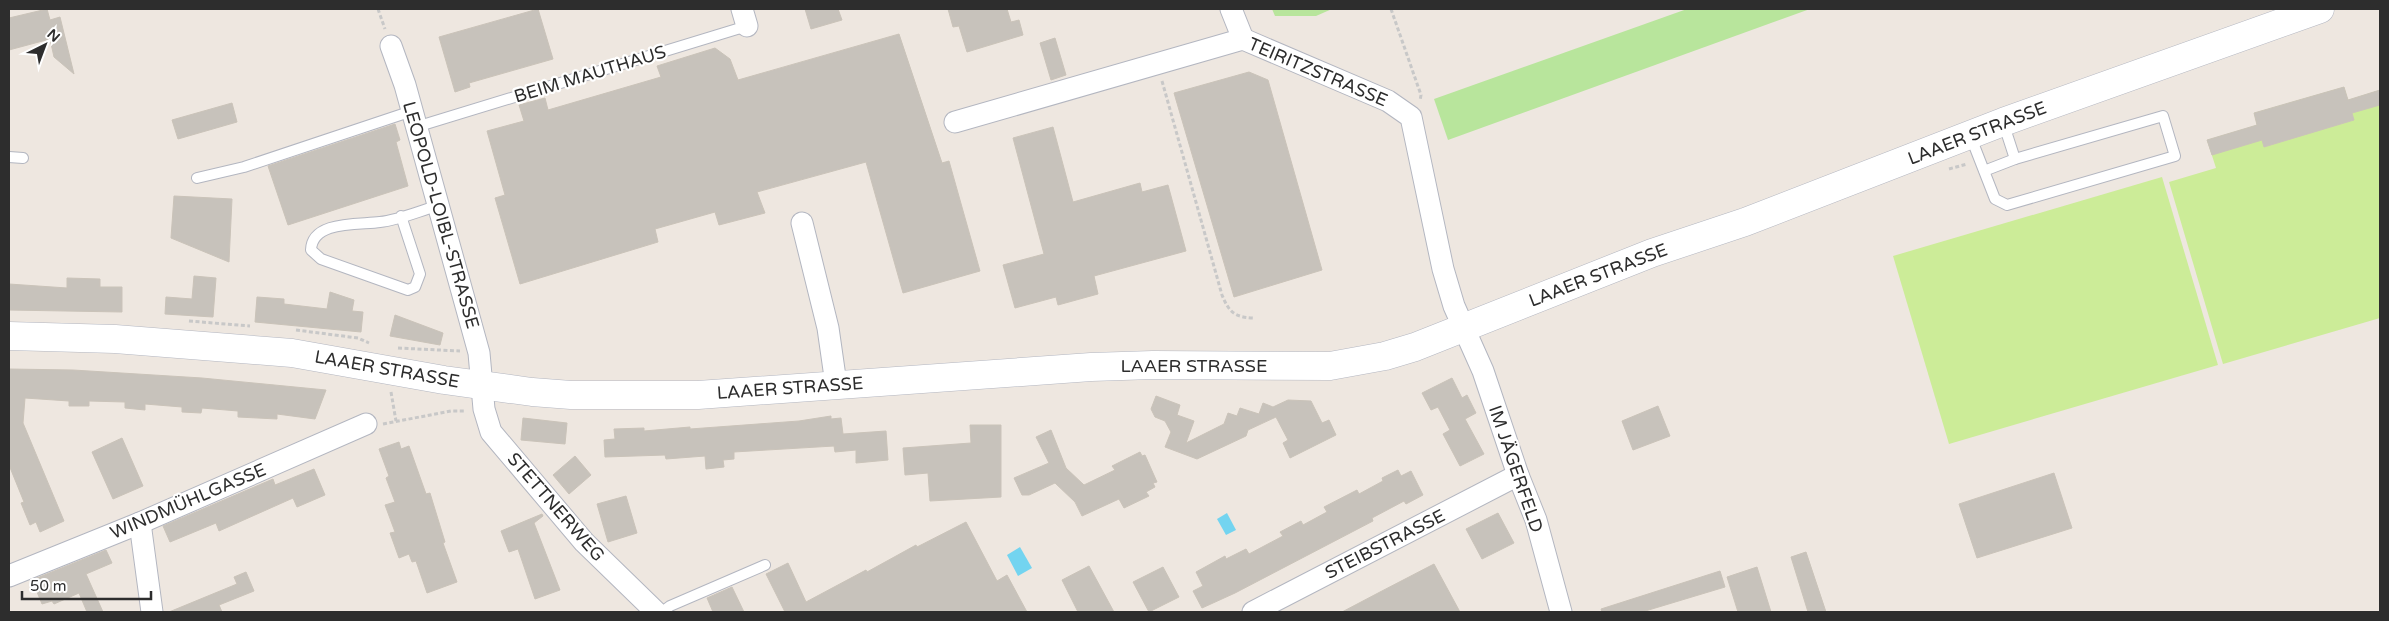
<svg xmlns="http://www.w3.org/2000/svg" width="2389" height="621" font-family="'Varela Round',sans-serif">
  <rect width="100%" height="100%" fill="#eee7e0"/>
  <g fill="#b8e59c">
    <polygon points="1272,9 1332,9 1316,16 1275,16"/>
    <polygon points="1687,9 1810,9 1448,140 1434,99"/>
  </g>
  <g fill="#ccec98">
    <polygon points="2344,87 2348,100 2380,90 2380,318 2223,364 2169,182 2216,168 2207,140 2257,125 2254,113"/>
    <polygon points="2162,177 2218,365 1949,444 1893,256"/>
  </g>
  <g fill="#73d4f0">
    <polygon points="1227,513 1236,530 1226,535 1217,519"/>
    <polygon points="1020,547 1032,568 1018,576 1007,555"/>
  </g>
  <g fill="#c7c2bb" stroke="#cac3b9">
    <polygon points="47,9 50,20 60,17 74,74 54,57 50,39 9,50 9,18"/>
    <polygon points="538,9 553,59 469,83 470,87 455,92 439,37"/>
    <polygon points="805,9 838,9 842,20 811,29"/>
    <polygon points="948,9 1007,9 1011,22 1019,20 1023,35 967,52 959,26 953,27"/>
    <polygon points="899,34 942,163 949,161 980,271 903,293 866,162 757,192 765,213 719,225 715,212 655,229 658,242 520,284 495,198 505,195 487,131 524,121 519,105 545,98 548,110 661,77 657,66 715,48 730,59 738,80"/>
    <polygon points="1055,38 1066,75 1051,80 1040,43"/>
    <polygon points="1249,72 1268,80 1322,270 1234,297 1174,93"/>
    <polygon points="2344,87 2348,100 2380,90 2380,105 2352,113 2354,120 2264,147 2262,140 2212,155 2207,140 2257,125 2254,113"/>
    <polygon points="232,103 237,122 178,139 172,120"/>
    <polygon points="395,124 400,140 396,142 408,186 288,225 268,166"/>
    <polygon points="1053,127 1073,202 1140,183 1142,192 1168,185 1186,251 1094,276 1098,294 1058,305 1056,297 1015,308 1003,265 1044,254 1013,138"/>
    <polygon points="174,196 232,199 229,262 171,238"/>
    <polygon points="194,276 216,278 213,317 165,314 166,297 192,299"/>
    <polygon points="67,278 100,279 100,287 122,287 122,312 9,310 9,284 67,288"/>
    <polygon points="330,292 354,300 352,311 363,312 361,332 255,322 257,297 284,299 284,304 327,309"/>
    <polygon points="395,315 443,333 440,345 390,336"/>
    <polygon points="9,369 73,370 202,378 326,390 315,419 277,414 277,419 238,417 238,411 202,408 201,413 182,412 182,407 145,404 145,410 125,408 125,402 89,401 89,406 69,406 69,401 25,398 23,423 64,521 40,532 36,522 30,525 21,503 24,502 9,465"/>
    <polygon points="1452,378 1462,398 1467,395 1476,413 1465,419 1484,454 1460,466 1443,434 1450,430 1438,407 1431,410 1422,393"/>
    <polygon points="1156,396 1180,405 1177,415 1194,421 1186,443 1224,424 1228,413 1237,416 1240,408 1259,414 1263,403 1273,407 1288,400 1311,401 1322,423 1329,420 1336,435 1290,458 1283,443 1288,440 1276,417 1248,430 1246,436 1197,459 1165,447 1171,432 1165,421 1155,417 1151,409"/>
    <polygon points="1658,406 1670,436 1633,450 1622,421"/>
    <polygon points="831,416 831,419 841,418 843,434 886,431 888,460 856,463 856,450 835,452 834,446 734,452 734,459 723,460 724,467 706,469 705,456 666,459 665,455 605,457 604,440 615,439 614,429 644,428 644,431 690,427 690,429 799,421"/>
    <polygon points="523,418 567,423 565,444 521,440"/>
    <polygon points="970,425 1001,425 1001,497 930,501 928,473 905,475 903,448 971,443"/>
    <polygon points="1051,430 1066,468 1084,485 1115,470 1112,466 1140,452 1142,456 1145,455 1157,482 1153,483 1155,487 1146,492 1149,496 1124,508 1119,499 1082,516 1075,502 1055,483 1029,495 1022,495 1014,478 1049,463 1036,437"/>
    <polygon points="122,438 143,486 113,499 92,452"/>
    <polygon points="399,442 401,449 409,446 426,494 430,493 445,542 443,543 457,582 427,593 416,561 412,562 409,554 399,558 390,533 395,532 385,505 395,502 386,478 389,476 379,449"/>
    <polygon points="575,456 591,475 569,494 553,475"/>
    <polygon points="314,469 325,495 297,507 293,498 219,531 216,523 170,542 163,526 273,479 275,485"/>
    <polygon points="1398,470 1401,476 1411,471 1423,495 1406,504 1404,501 1372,518 1373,521 1235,593 1202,608 1193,591 1203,586 1196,572 1225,556 1226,559 1246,549 1249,554 1283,536 1280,532 1301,521 1303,525 1327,512 1324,507 1357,490 1359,494 1383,481 1382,478"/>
    <polygon points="2054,473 2072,528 1977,558 1959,504"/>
    <polygon points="626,496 637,533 608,542 597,504"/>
    <polygon points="1498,513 1514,543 1482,559 1466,529"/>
    <polygon points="542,514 543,516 534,523 560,590 535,599 518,549 509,552 501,531"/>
    <polygon points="966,522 997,581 1007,575 1027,612 785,612 766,574 788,563 806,602 866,570 867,572 916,545 917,547"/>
    <polygon points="106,550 112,563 86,574 103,612 87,612 79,593 54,604 52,601 42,604 32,580"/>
    <polygon points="1806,552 1826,612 1808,612 1791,557"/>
    <polygon points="1434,564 1460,612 1342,612 1380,592"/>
    <polygon points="1089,566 1114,612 1078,612 1062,580"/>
    <polygon points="1163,567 1179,597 1149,612 1133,582"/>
    <polygon points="1757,567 1771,612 1738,612 1727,577"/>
    <polygon points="1720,571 1725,587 1642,612 1602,612 1601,609"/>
    <polygon points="246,572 254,591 219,605 222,612 169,612 237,584 234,577"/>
    <polygon points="732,587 744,612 713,612 707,598"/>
  </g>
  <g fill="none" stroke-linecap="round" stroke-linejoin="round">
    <defs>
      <g id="lane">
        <polyline points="2003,122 2015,159"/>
        <polyline points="416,127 747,26"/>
        <polyline points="1970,135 1995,199 2007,205 2175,156 2163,116 2015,159 1984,171"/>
        <polyline points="9,157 23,158"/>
        <polyline points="197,178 244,167 412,111"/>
        <path d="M401,216l19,58 -5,13 -7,3 -87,-31 -10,-9c1,-30 49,-25 69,-28 19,-2 39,-11 57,-16"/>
        <polyline points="662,612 670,606 765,565"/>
      </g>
      <g id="street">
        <polyline points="742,9 747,26"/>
        <polyline points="1231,9 1243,39"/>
        <polyline points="391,46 405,85 479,353 484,409 491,432 584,542 656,612"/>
        <polyline points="955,122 1243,39 1388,101 1411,117 1443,269 1454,306 1483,371 1518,475 1536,520 1561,612"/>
        <polyline points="802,223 828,328 836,384"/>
        <polyline points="140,523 152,612"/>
        <polyline points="9,576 140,523 366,424"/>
        <polyline points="1253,612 1518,475"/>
      </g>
      <polyline id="secondary" points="9,336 115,339 292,353 444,380 532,392 571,395 698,395 1091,367 1153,365 1330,366 1385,356 1415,347 1652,253 1745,222 2003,122 2320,9"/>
    </defs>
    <use href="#lane" stroke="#b3b6c0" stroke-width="12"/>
    <use href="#street" stroke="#b3b6c0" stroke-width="23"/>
    <use href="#secondary" stroke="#b3b6c0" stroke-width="29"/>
    <g stroke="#c8c8c8" stroke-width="3" stroke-dasharray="4 2.5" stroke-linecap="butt">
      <polyline points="378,9 385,29"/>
      <polyline points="1391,9 1421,95 1420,101"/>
      <path d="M1162,81l60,214c7,17 12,22 31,23"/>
      <polyline points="1949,169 1967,164"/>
      <polyline points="189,321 250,326"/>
      <polyline points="296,330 358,338 369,343"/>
      <polyline points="398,348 460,351"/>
      <polyline points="391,392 396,421"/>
      <polyline points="383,424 451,411 466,411"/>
    </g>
    <use href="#lane" stroke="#fff" stroke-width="10"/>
    <use href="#street" stroke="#fff" stroke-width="21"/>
    <use href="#secondary" stroke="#fff" stroke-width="28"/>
  </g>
  <g text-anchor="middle" stroke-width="4.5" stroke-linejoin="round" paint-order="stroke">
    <g font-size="18" fill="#2d2d2d" stroke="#fff">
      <text transform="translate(1318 72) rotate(23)" y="6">TEIRITZSTRASSE</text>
      <text transform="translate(590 74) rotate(-17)" y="6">BEIM MAUTHAUS</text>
      <text transform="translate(1977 133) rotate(-21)" y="6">LAAER STRASSE</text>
      <text transform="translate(441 215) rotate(74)" y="6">LEOPOLD-LOIBL-STRASSE</text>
      <text transform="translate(1598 275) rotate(-21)" y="6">LAAER STRASSE</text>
      <text x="1194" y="372">LAAER STRASSE</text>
      <text transform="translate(387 369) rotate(10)" y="6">LAAER STRASSE</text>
      <text transform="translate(790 388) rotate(-4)" y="6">LAAER STRASSE</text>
      <text transform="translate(1516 469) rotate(71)" y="6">IM JÄGERFELD</text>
      <text transform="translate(188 501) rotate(-23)" y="6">WINDMÜHLGASSE</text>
      <text transform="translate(556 507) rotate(49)" y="6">STETTNERWEG</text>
      <text transform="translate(1385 544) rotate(-27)" y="6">STEIBSTRASSE</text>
    </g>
  </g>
  <rect width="2389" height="621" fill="none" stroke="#2d2d2d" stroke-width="20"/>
  <g transform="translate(45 45) rotate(42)" stroke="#ffffff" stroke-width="4" paint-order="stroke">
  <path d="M0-4L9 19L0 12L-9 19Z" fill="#2d2d2d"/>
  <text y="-8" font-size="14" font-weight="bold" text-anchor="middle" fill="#2d2d2d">N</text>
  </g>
  <path d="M22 591v8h129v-8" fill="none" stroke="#2d2d2d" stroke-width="2.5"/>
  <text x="30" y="591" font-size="15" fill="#2d2d2d" stroke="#ffffff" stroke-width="4" paint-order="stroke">50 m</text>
</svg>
